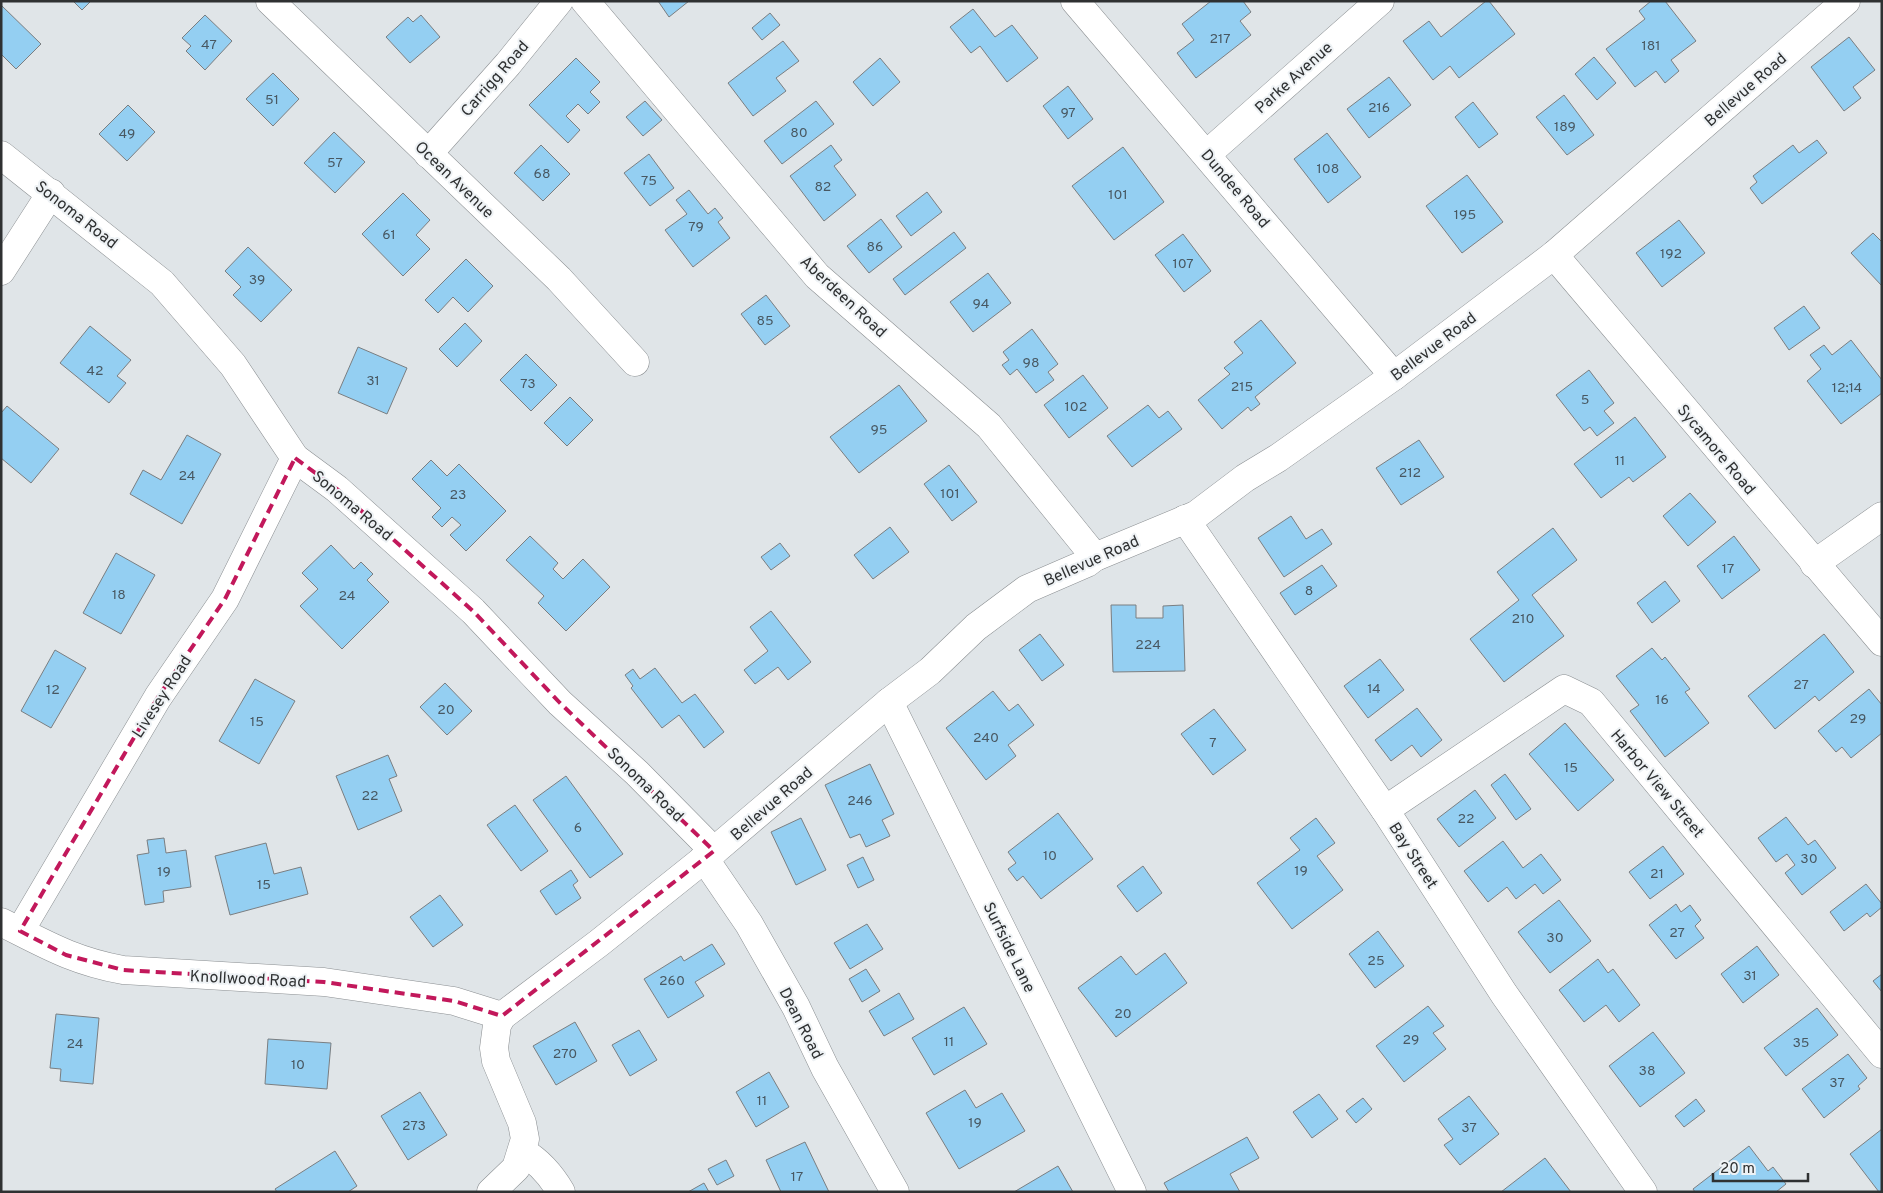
<svg xmlns="http://www.w3.org/2000/svg" width="1883" height="1193" font-family="Overpass,sans-serif">
  <rect width="100%" height="100%" fill="#e0e5e8"/>
  <g fill="#94cff2" stroke="#7a7e81">
    <polygon points="73,1 91,1 82,10"/>
    <polygon points="658,1 689,1 669,17"/>
    <polygon points="1211,1 1243,1 1251,12 1240,21 1251,35 1196,78 1177,53 1194,40 1182,24"/>
    <polygon points="1486,1 1489,1 1515,34 1459,78 1450,66 1433,80 1403,41 1429,21 1441,37"/>
    <polygon points="1651,1 1665,1 1696,41 1671,60 1679,71 1665,83 1656,71 1635,87 1606,49 1645,19 1639,11"/>
    <polygon points="1,5 41,44 16,69 1,54"/>
    <polygon points="973,9 995,37 1012,25 1038,58 1007,82 980,46 971,53 950,27"/>
    <polygon points="770,13 780,25 762,40 752,28"/>
    <polygon points="205,15 232,41 205,70 186,51 191,46 182,38"/>
    <polygon points="421,15 440,37 410,63 386,37 408,17 413,22"/>
    <polygon points="1849,37 1875,70 1853,87 1861,98 1844,111 1811,67"/>
    <polygon points="783,41 799,61 776,78 786,91 753,116 728,83"/>
    <polygon points="1594,57 1616,83 1597,100 1575,74"/>
    <polygon points="576,58 600,82 590,92 600,102 588,114 578,104 566,116 580,130 568,143 529,105"/>
    <polygon points="880,58 900,82 873,106 853,82"/>
    <polygon points="273,73 299,99 273,126 246,99"/>
    <polygon points="1389,77 1411,105 1369,138 1347,109"/>
    <polygon points="1068,86 1093,119 1068,139 1043,106"/>
    <polygon points="1564,95 1594,135 1567,155 1536,117"/>
    <polygon points="645,101 662,120 643,136 626,117"/>
    <polygon points="816,101 834,124 782,164 764,141"/>
    <polygon points="1473,102 1498,134 1479,148 1455,117"/>
    <polygon points="128,105 155,132 127,161 99,134"/>
    <polygon points="334,132 365,162 335,193 304,163"/>
    <polygon points="1327,133 1361,177 1328,203 1294,159"/>
    <polygon points="1817,140 1827,153 1762,204 1750,188 1757,182 1753,176 1793,145 1799,153"/>
    <polygon points="541,145 570,174 543,201 514,173"/>
    <polygon points="831,145 842,160 834,166 856,195 824,221 790,176"/>
    <polygon points="1123,147 1164,202 1114,240 1072,186"/>
    <polygon points="649,154 674,188 650,206 624,173"/>
    <polygon points="1467,175 1503,222 1462,253 1426,206"/>
    <polygon points="689,190 708,214 715,208 723,218 718,222 730,238 693,267 665,230 687,214 676,200"/>
    <polygon points="927,192 942,212 911,236 896,216"/>
    <polygon points="403,193 430,220 416,235 430,249 403,276 362,234"/>
    <polygon points="881,219 902,247 869,273 847,246"/>
    <polygon points="1679,220 1705,253 1662,287 1636,253"/>
    <polygon points="954,232 966,248 905,295 893,279"/>
    <polygon points="1873,233 1882,242 1882,286 1851,253"/>
    <polygon points="1183,234 1211,271 1184,292 1155,255"/>
    <polygon points="248,247 292,290 261,322 233,295 241,287 225,271"/>
    <polygon points="466,259 493,286 468,312 453,297 438,313 425,300"/>
    <polygon points="988,273 1011,303 973,332 950,302"/>
    <polygon points="766,295 790,326 765,345 741,314"/>
    <polygon points="1804,306 1820,328 1789,350 1774,328"/>
    <polygon points="1261,320 1296,363 1255,397 1260,404 1251,411 1248,407 1222,429 1198,400 1230,374 1224,368 1243,353 1234,342"/>
    <polygon points="465,323 482,341 457,367 439,349"/>
    <polygon points="90,326 131,360 117,376 126,383 109,403 60,363"/>
    <polygon points="1032,329 1058,364 1048,372 1054,380 1036,393 1017,369 1010,375 1002,365 1009,360 1003,352"/>
    <polygon points="1851,340 1882,380 1882,393 1841,424 1807,381 1821,369 1810,355 1824,345 1832,355"/>
    <polygon points="358,347 407,368 387,414 338,393"/>
    <polygon points="526,354 557,385 531,411 500,380"/>
    <polygon points="1589,370 1614,403 1604,411 1614,423 1597,436 1590,427 1584,431 1556,395"/>
    <polygon points="1083,375 1108,408 1069,438 1044,405"/>
    <polygon points="899,385 927,421 859,473 830,437"/>
    <polygon points="570,397 593,420 567,446 544,423"/>
    <polygon points="1148,405 1159,418 1168,411 1182,429 1132,467 1107,436"/>
    <polygon points="7,406 59,449 31,483 1,458 1,413"/>
    <polygon points="1635,417 1666,457 1633,482 1629,477 1601,498 1574,464"/>
    <polygon points="187,435 221,454 182,524 130,494 143,470 161,480"/>
    <polygon points="1419,440 1444,477 1401,505 1376,468"/>
    <polygon points="431,460 447,476 459,464 506,511 466,551 450,535 461,525 452,517 442,527 432,517 441,508 412,479"/>
    <polygon points="949,465 977,502 952,521 924,484"/>
    <polygon points="1690,493 1716,522 1688,546 1663,516"/>
    <polygon points="1291,516 1306,539 1322,529 1332,544 1284,577 1258,538"/>
    <polygon points="890,527 909,552 873,579 854,555"/>
    <polygon points="1553,528 1577,560 1532,595 1564,636 1504,682 1470,639 1519,600 1497,572"/>
    <polygon points="530,536 558,563 553,569 563,579 583,559 610,587 566,631 538,603 544,596 506,560"/>
    <polygon points="1734,536 1760,570 1722,599 1697,566"/>
    <polygon points="780,543 790,556 771,570 761,557"/>
    <polygon points="331,545 354,569 361,562 373,574 367,580 389,602 342,649 300,606 318,589 302,573"/>
    <polygon points="116,553 155,575 121,634 83,613"/>
    <polygon points="1322,565 1337,586 1295,615 1280,593"/>
    <polygon points="1665,581 1680,601 1652,623 1637,603"/>
    <polygon points="1111,605 1136,605 1136,618 1163,618 1163,606 1183,605 1185,671 1113,672"/>
    <polygon points="771,611 811,662 788,680 778,667 755,684 744,670 768,651 750,627"/>
    <polygon points="1040,634 1064,665 1042,681 1019,650"/>
    <polygon points="1824,634 1854,672 1819,701 1815,696 1775,729 1748,696"/>
    <polygon points="1652,648 1662,660 1665,657 1690,689 1685,692 1709,723 1665,757 1630,711 1639,705 1616,676"/>
    <polygon points="55,650 86,668 51,728 21,711"/>
    <polygon points="1380,659 1404,690 1368,718 1344,686"/>
    <polygon points="655,668 682,703 695,694 724,732 704,748 679,715 662,728 631,688 633,686 625,675 633,669 640,679"/>
    <polygon points="255,679 295,701 259,764 219,741"/>
    <polygon points="445,683 472,711 447,735 420,707"/>
    <polygon points="1869,689 1882,705 1882,733 1851,758 1842,747 1836,752 1818,731"/>
    <polygon points="993,691 1009,711 1018,704 1034,725 1008,745 1016,756 986,780 946,728"/>
    <polygon points="1417,708 1442,740 1421,757 1412,745 1391,761 1375,740"/>
    <polygon points="1214,709 1246,750 1213,775 1181,734"/>
    <polygon points="1565,723 1614,780 1578,811 1529,754"/>
    <polygon points="388,755 397,776 389,779 402,811 358,830 336,776"/>
    <polygon points="870,764 894,814 882,820 890,836 866,847 860,834 850,838 825,785"/>
    <polygon points="1505,774 1531,809 1516,820 1491,785"/>
    <polygon points="566,776 623,854 590,878 533,800"/>
    <polygon points="1475,790 1496,818 1459,847 1437,819"/>
    <polygon points="515,805 548,851 521,871 487,825"/>
    <polygon points="1058,813 1093,859 1041,899 1023,876 1017,881 1008,869 1016,863 1008,852"/>
    <polygon points="1786,817 1808,845 1815,840 1836,868 1802,895 1785,873 1795,865 1787,854 1776,862 1758,838"/>
    <polygon points="801,818 826,870 796,885 771,832"/>
    <polygon points="1316,818 1335,843 1317,856 1343,890 1292,929 1257,883 1300,850 1290,838"/>
    <polygon points="164,838 166,853 186,850 191,887 163,891 164,902 145,905 137,855 149,853 147,840"/>
    <polygon points="1503,841 1523,868 1541,854 1561,880 1543,894 1535,884 1516,899 1507,887 1488,902 1464,871"/>
    <polygon points="266,843 274,874 301,867 308,894 230,915 215,856"/>
    <polygon points="1663,846 1684,874 1650,899 1629,872"/>
    <polygon points="863,857 874,880 858,888 847,865"/>
    <polygon points="1143,866 1162,893 1137,912 1117,886"/>
    <polygon points="571,870 578,881 573,885 581,898 556,915 540,891"/>
    <polygon points="1866,884 1882,904 1882,907 1870,917 1867,913 1844,931 1830,912"/>
    <polygon points="440,895 463,925 433,947 410,917"/>
    <polygon points="1559,900 1591,941 1550,973 1518,932"/>
    <polygon points="1676,904 1681,912 1690,905 1701,920 1695,926 1704,938 1676,959 1649,925"/>
    <polygon points="867,924 883,949 850,969 834,943"/>
    <polygon points="1378,931 1404,966 1375,988 1349,954"/>
    <polygon points="712,944 725,964 695,982 704,996 668,1018 644,979 681,956 684,961"/>
    <polygon points="1757,946 1779,975 1743,1003 1721,974"/>
    <polygon points="1165,953 1187,983 1116,1037 1078,988 1121,956 1136,975"/>
    <polygon points="1598,959 1608,973 1613,969 1640,1005 1619,1022 1606,1005 1584,1022 1559,990"/>
    <polygon points="866,969 880,991 862,1002 849,979"/>
    <polygon points="1882,974 1882,992 1873,981"/>
    <polygon points="899,993 914,1019 884,1036 869,1011"/>
    <polygon points="1428,1006 1444,1026 1433,1033 1446,1049 1404,1082 1376,1046"/>
    <polygon points="964,1007 987,1044 934,1075 912,1038"/>
    <polygon points="1817,1008 1838,1035 1786,1076 1764,1048"/>
    <polygon points="56,1014 99,1018 93,1084 60,1081 61,1069 50,1068"/>
    <polygon points="575,1022 597,1061 556,1085 533,1046"/>
    <polygon points="639,1030 657,1060 630,1076 612,1045"/>
    <polygon points="1653,1032 1685,1073 1640,1107 1609,1066"/>
    <polygon points="268,1039 331,1043 327,1089 265,1084"/>
    <polygon points="1848,1054 1867,1078 1858,1086 1860,1089 1824,1118 1802,1089"/>
    <polygon points="769,1072 789,1107 756,1127 736,1092"/>
    <polygon points="965,1090 976,1108 1002,1093 1025,1131 959,1169 926,1113"/>
    <polygon points="420,1092 447,1135 408,1160 381,1116"/>
    <polygon points="1319,1094 1338,1119 1312,1138 1293,1112"/>
    <polygon points="1469,1096 1499,1134 1460,1165 1444,1145 1453,1139 1438,1119"/>
    <polygon points="1363,1098 1372,1109 1356,1123 1346,1111"/>
    <polygon points="1696,1099 1705,1111 1684,1127 1675,1116"/>
    <polygon points="1882,1129 1882,1192 1879,1192 1850,1154"/>
    <polygon points="1247,1137 1259,1158 1230,1174 1240,1192 1169,1192 1164,1183"/>
    <polygon points="805,1142 829,1192 781,1192 766,1160"/>
    <polygon points="1749,1146 1768,1171 1773,1167 1786,1184 1776,1192 1695,1192 1693,1189"/>
    <polygon points="335,1151 357,1186 348,1192 277,1192 275,1189"/>
    <polygon points="1545,1158 1571,1192 1501,1192"/>
    <polygon points="726,1160 734,1176 717,1185 708,1169"/>
    <polygon points="1058,1166 1073,1192 1014,1192"/>
    <polygon points="704,1183 709,1192 688,1192"/>
  </g>
  <g fill="none" stroke-linecap="round" stroke-linejoin="round">
    <defs>
      <g id="minor">
        <polyline points="270,1 559,279 635,362"/>
        <polyline points="585,1 817,276 989,426 1095,557"/>
        <polyline points="1075,1 1394,376"/>
        <polyline points="428,154 508,64 559,1"/>
        <polyline points="1207,154 1380,1"/>
        <polyline points="1,155 162,283 233,365 295,458 337,489 473,611 560,703 637,773 714,851"/>
        <polyline points="1554,255 1882,642"/>
        <polyline points="1,271 51,193"/>
        <polyline points="1185,519 1385,810 1504,994 1643,1192"/>
        <polyline points="1814,564 1882,516"/>
        <polyline points="889,702 1132,1192"/>
        <polyline points="1385,810 1564,689 1591,702 1882,1054"/>
        <polyline points="704,858 749,924 796,1007 825,1068 895,1192"/>
        <path d="M1,922c44,22 72,39 122,48l201,12 130,19 48,15"/>
        <polyline points="20,931 158,697 225,599 295,458"/>
        <path d="M523,1152c17,10 28,23 38,40"/>
        <polyline points="491,1192 516,1168 525,1139 522,1123 496,1061 494,1048 497,1025 502,1016 599,943 714,851 889,702 930,671 976,627 1027,589 1087,563 1095,557 1196,515 1245,478 1278,458 1394,376 1554,255 1846,1"/>
      </g>
    </defs>
    <use href="#minor" stroke="#8b8f92" stroke-width="29"/>
    <use href="#minor" stroke="#fff" stroke-width="28"/>
  </g>
  <path fill="none" stroke="#c2185b" stroke-width="4" stroke-dasharray="10 6" stroke-linejoin="round" d="M295,458l42,31 136,122 87,92 154,148 -212,165 -48,-15 -130,-19 -201,-12 -57,-15 -46,-24 138,-234 67,-98z"/>
  <g text-anchor="middle" stroke-width="4" stroke-linejoin="round" paint-order="stroke">
    <g font-size="14" fill="#485862">
      <text x="1220" y="43">217</text>
      <text x="209" y="49">47</text>
      <text x="1651" y="50">181</text>
      <text x="272" y="104">51</text>
      <text x="1379" y="112">216</text>
      <text x="1068" y="117">97</text>
      <text x="1565" y="131">189</text>
      <text x="799" y="137">80</text>
      <text x="127" y="138">49</text>
      <text x="335" y="167">57</text>
      <text x="1328" y="173">108</text>
      <text x="542" y="178">68</text>
      <text x="649" y="185">75</text>
      <text x="823" y="191">82</text>
      <text x="1118" y="199">101</text>
      <text x="1465" y="219">195</text>
      <text x="696" y="231">79</text>
      <text x="389" y="239">61</text>
      <text x="875" y="251">86</text>
      <text x="1671" y="258">192</text>
      <text x="1183" y="268">107</text>
      <text x="257" y="284">39</text>
      <text x="981" y="308">94</text>
      <text x="765" y="325">85</text>
      <text x="1031" y="367">98</text>
      <text x="95" y="375">42</text>
      <text x="373" y="385">31</text>
      <text x="528" y="388">73</text>
      <text x="1242" y="391">215</text>
      <text x="1847" y="392">12;14</text>
      <text x="1585" y="404">5</text>
      <text x="1076" y="411">102</text>
      <text x="879" y="434">95</text>
      <text x="1620" y="465">11</text>
      <text x="1410" y="477">212</text>
      <text x="187" y="480">24</text>
      <text x="950" y="498">101</text>
      <text x="458" y="499">23</text>
      <text x="1728" y="573">17</text>
      <text x="1309" y="595">8</text>
      <text x="119" y="599">18</text>
      <text x="347" y="600">24</text>
      <text x="1523" y="623">210</text>
      <text x="1148" y="649">224</text>
      <text x="1801" y="689">27</text>
      <text x="1374" y="693">14</text>
      <text x="53" y="694">12</text>
      <text x="1662" y="704">16</text>
      <text x="446" y="714">20</text>
      <text x="1858" y="723">29</text>
      <text x="257" y="726">15</text>
      <text x="986" y="742">240</text>
      <text x="1213" y="747">7</text>
      <text x="1571" y="772">15</text>
      <text x="370" y="800">22</text>
      <text x="860" y="805">246</text>
      <text x="1466" y="823">22</text>
      <text x="578" y="832">6</text>
      <text x="1050" y="860">10</text>
      <text x="1809" y="863">30</text>
      <text x="1301" y="875">19</text>
      <text x="164" y="876">19</text>
      <text x="1657" y="878">21</text>
      <text x="264" y="889">15</text>
      <text x="1677" y="937">27</text>
      <text x="1555" y="942">30</text>
      <text x="1376" y="965">25</text>
      <text x="1750" y="980">31</text>
      <text x="672" y="985">260</text>
      <text x="1123" y="1018">20</text>
      <text x="1411" y="1044">29</text>
      <text x="949" y="1046">11</text>
      <text x="1801" y="1047">35</text>
      <text x="75" y="1048">24</text>
      <text x="565" y="1058">270</text>
      <text x="298" y="1069">10</text>
      <text x="1647" y="1075">38</text>
      <text x="1837" y="1087">37</text>
      <text x="762" y="1105">11</text>
      <text x="975" y="1127">19</text>
      <text x="414" y="1130">273</text>
      <text x="1469" y="1132">37</text>
      <text x="797" y="1181">17</text>
    </g>
    <g font-size="16" fill="#2f3132" stroke="#eef2f5">
      <text transform="translate(1293 77) rotate(-42)" y="6">Parke Avenue</text>
      <text transform="translate(494 78) rotate(-49)" y="6">Carrigg Road</text>
      <text transform="translate(1745 89) rotate(-41)" y="6">Bellevue Road</text>
      <text transform="translate(455 179) rotate(44)" y="6">Ocean Avenue</text>
      <text transform="translate(1236 188) rotate(50)" y="6">Dundee Road</text>
      <text transform="translate(77 214) rotate(38)" y="6">Sonoma Road</text>
      <text transform="translate(844 296) rotate(43)" y="6">Aberdeen Road</text>
      <text transform="translate(1433 346) rotate(-37)" y="6">Bellevue Road</text>
      <text transform="translate(1717 449) rotate(50)" y="6">Sycamore Road</text>
      <text transform="translate(353 505) rotate(40)" y="6">Sonoma Road</text>
      <text transform="translate(1091 560) rotate(-24)" y="6">Bellevue Road</text>
      <text transform="translate(161 696) rotate(-57)" y="6">Livesey Road</text>
      <text transform="translate(1658 783) rotate(50)" y="6">Harbor View Street</text>
      <text transform="translate(646 784) rotate(44)" y="6">Sonoma Road</text>
      <text transform="translate(771 803) rotate(-41)" y="6">Bellevue Road</text>
      <text transform="translate(1414 855) rotate(57)" y="6">Bay Street</text>
      <text transform="translate(1010 947) rotate(64)" y="6">Surfside Lane</text>
      <text transform="translate(248 978) rotate(3)" y="6">Knollwood Road</text>
      <text transform="translate(802 1023) rotate(63)" y="6">Dean Road</text>
    </g>
  </g>
  <rect width="1883" height="1193" fill="none" stroke="#2f3132" stroke-width="5"/>
  <path d="M1713 1173v8h95v-8" fill="none" stroke="#2f3132" stroke-width="2.5"/>
  <text x="1720" y="1173" font-size="15" fill="#2f3132" stroke="#eef2f5" stroke-width="4" paint-order="stroke">20 m</text>
</svg>
